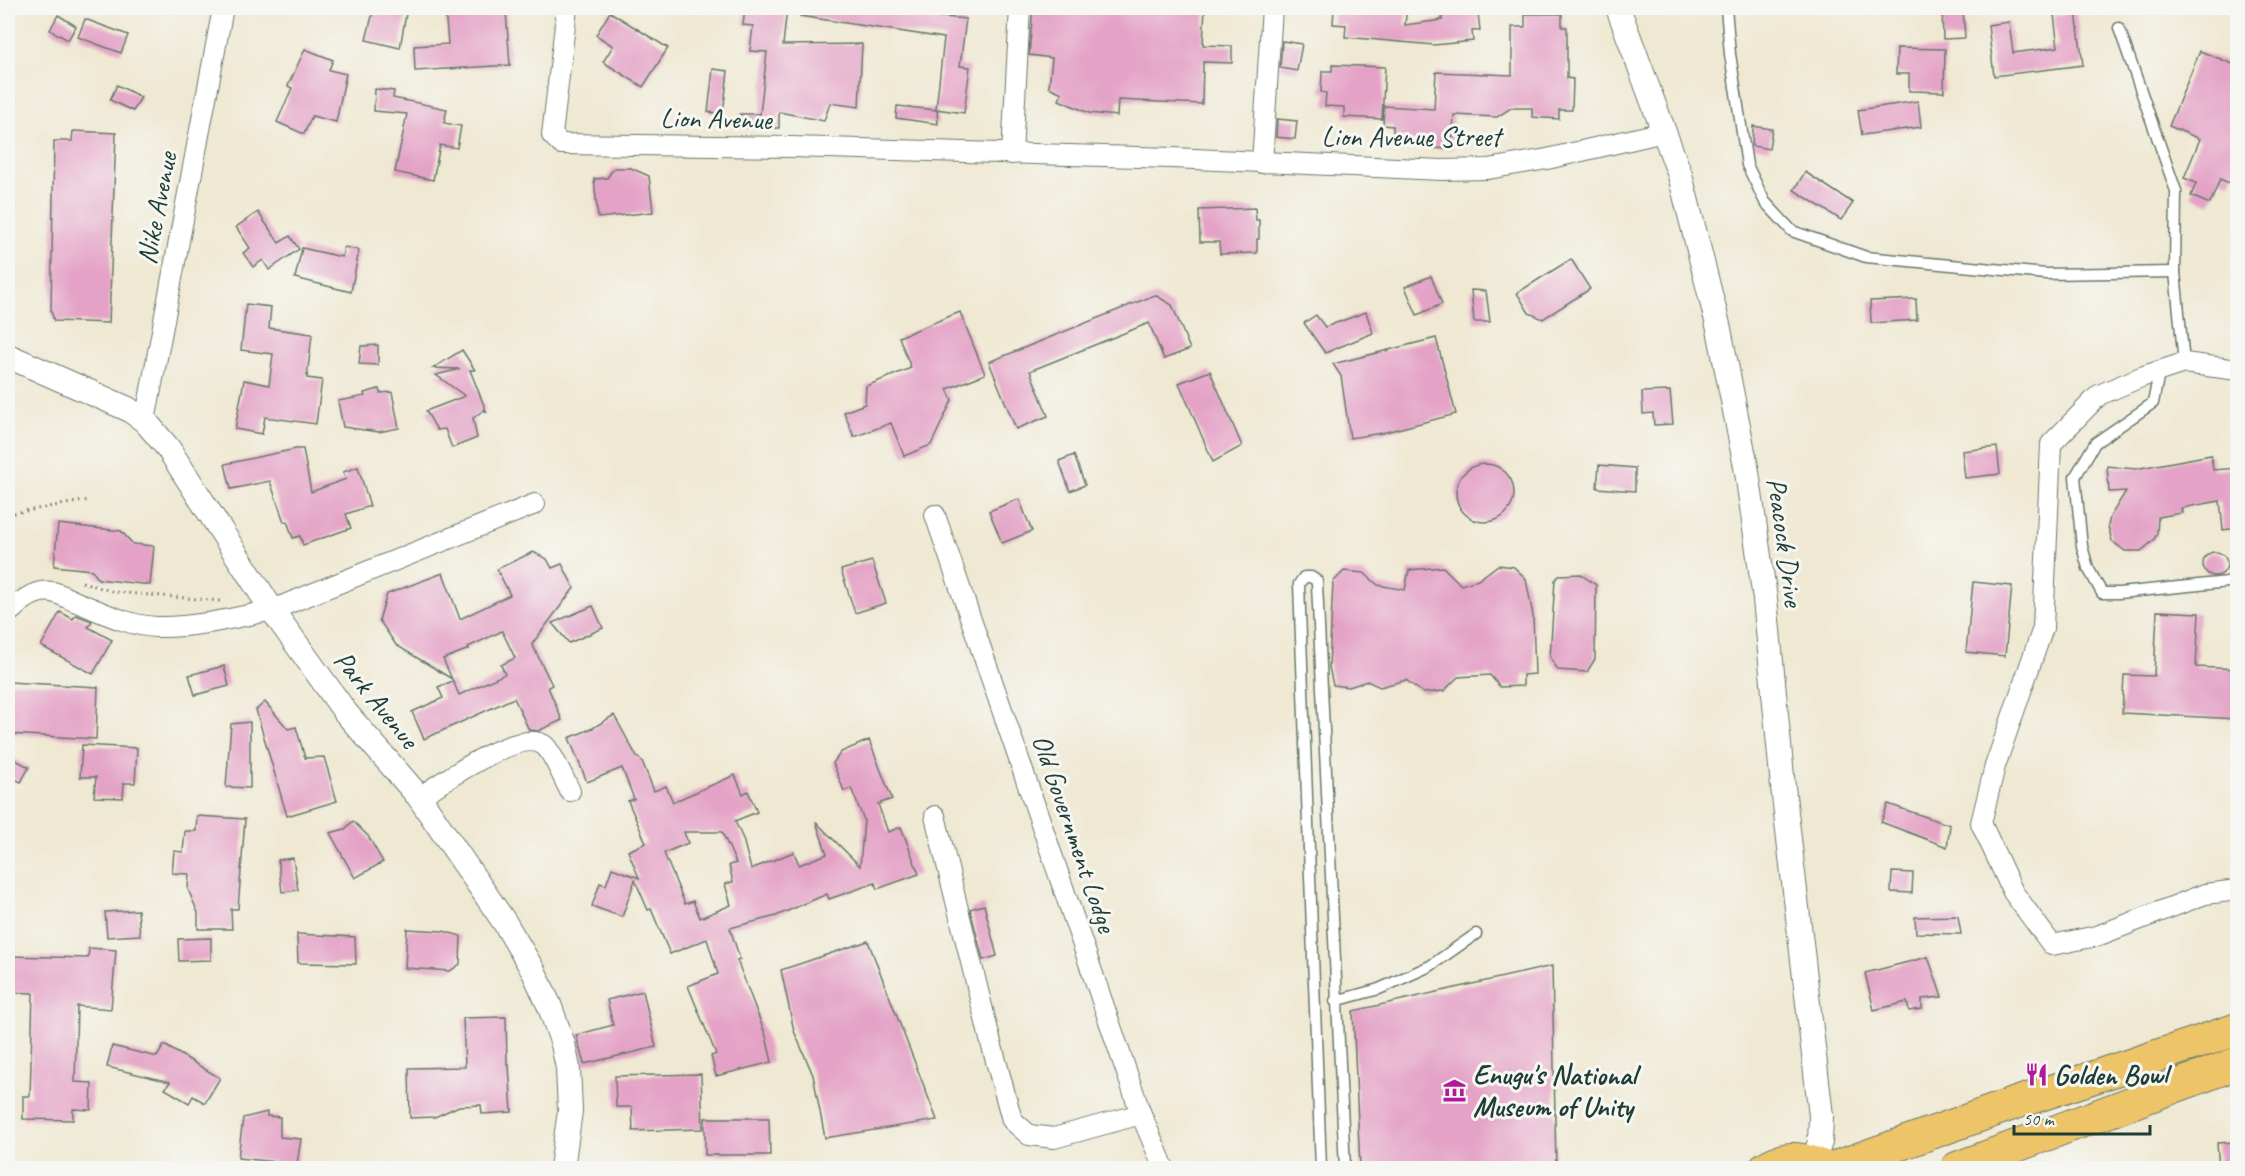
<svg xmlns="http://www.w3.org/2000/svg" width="2245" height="1176" font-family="Caveat,sans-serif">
  <rect width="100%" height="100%" fill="#f6f6f2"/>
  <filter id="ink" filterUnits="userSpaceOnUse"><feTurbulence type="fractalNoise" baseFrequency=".0167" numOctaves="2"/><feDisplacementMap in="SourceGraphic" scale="12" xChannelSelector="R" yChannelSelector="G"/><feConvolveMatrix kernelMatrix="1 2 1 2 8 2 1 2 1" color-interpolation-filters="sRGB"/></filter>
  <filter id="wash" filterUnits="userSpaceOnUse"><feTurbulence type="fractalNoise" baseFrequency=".008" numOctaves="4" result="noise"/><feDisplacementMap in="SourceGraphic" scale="24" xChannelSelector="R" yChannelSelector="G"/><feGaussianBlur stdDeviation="1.35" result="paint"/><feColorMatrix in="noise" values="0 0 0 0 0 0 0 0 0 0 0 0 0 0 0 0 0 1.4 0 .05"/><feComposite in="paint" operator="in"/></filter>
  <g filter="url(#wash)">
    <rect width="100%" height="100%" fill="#efe8d2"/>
    <g id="blocks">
      <g fill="#e4a3c6" fill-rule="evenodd">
        <polygon points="374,8 407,8 400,48 366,40"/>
        <polygon points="445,8 478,8 478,13 506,11 510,65 415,71 414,46 448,44"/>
        <polygon points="745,8 787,8 783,45 862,44 859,107 830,103 824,121 779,112 779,128 740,128 740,114 760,114 767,52 750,51 753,26 743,25"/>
        <polygon points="800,8 933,8 933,16 966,19 960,66 970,67 964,113 936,109 944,38 800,16"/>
        <polygon points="1033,8 1205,8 1203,45 1232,46 1232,63 1203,62 1202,104 1118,100 1117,116 1089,113 1059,100 1062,93 1049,87 1052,58 1029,55"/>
        <polygon points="1334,8 1407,8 1405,25 1442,20 1442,14 1446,14 1446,8 1470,8 1470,14 1478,13 1480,30 1472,31 1473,41 1434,45 1345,37 1346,25 1333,24"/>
        <polygon points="1942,8 1963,8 1965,38 1943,39"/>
        <polygon points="610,12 668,48 643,87 603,62 613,46 596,35"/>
        <polygon points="2076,12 2083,65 1994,76 1988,25 2009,22 2013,53 2058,47 2054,15"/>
        <polygon points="1525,14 1562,14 1562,27 1567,27 1567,78 1573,79 1572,110 1559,110 1559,119 1532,117 1532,108 1511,108 1497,117 1454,115 1452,149 1429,148 1429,144 1393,142 1393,126 1383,125 1384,106 1434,109 1436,72 1512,75 1512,27 1525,27"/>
        <polygon points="58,15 76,26 68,40 50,30"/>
        <polygon points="85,19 128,35 121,53 78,37"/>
        <polygon points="1282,41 1302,44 1297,71 1280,68"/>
        <polygon points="1897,48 1945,49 1944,92 1909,91 1909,74 1896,74"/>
        <polygon points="305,49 333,60 329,70 346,74 336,122 312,116 304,134 277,122 292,88 288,86"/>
        <polygon points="2200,51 2238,66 2238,162 2229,183 2220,179 2210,204 2191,196 2196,183 2184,178 2200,139 2169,126"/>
        <polygon points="1332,65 1385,67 1382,119 1344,117 1344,107 1325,106 1326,93 1321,92 1322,71 1332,71"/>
        <polygon points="713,69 728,71 723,114 708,112"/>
        <polygon points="117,85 141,97 133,111 110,100"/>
        <polygon points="375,89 394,91 393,98 447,109 444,123 461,126 457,148 440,145 433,180 395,172 407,114 374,111"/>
        <polygon points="1918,101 1921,127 1862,135 1858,110"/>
        <polygon points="897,106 937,110 938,124 896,118"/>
        <polygon points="1277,119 1297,121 1295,139 1276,137"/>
        <polygon points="1753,126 1772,129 1769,149 1752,146"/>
        <polygon points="73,131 116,133 109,323 54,321 51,311 54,141 72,141"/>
        <polygon points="614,168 631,168 649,176 653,212 598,218 594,179 607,178"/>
        <polygon points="1805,172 1853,203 1841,220 1794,190"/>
        <polygon points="1255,208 1256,220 1259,220 1259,239 1257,239 1257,253 1220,254 1219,242 1200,242 1199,210"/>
        <polygon points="258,212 279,243 290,236 299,249 269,270 263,260 253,267 243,253 250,248 236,227"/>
        <polygon points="344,247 359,250 351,292 295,278 302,248 342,257"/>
        <polygon points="1571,259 1590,289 1543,319 1529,313 1517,293"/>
        <polygon points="1431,276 1442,304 1417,315 1405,287"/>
        <polygon points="1471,290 1486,291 1490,322 1474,322"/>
        <polygon points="1155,295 1172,305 1190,349 1164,359 1149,323 1030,371 1048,416 1016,429 989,362"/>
        <polygon points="1916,299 1917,320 1871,323 1870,301"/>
        <polygon points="246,304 271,307 269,328 312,334 307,378 322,380 316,424 265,417 262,434 235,429 244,380 269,385 273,354 241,350"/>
        <polygon points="960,312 985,374 947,389 952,400 931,445 904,456 891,423 854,437 844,412 865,404 866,386 911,368 899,337"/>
        <polygon points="1366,312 1373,333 1325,353 1304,323 1316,315 1325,327"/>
        <polygon points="1436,338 1456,414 1382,433 1350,438 1341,376 1333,364"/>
        <polygon points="378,345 378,365 359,364 361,346"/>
        <polygon points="462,350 475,370 470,370 487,413 484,410 473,418 477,438 452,448 445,429 437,430 426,411 465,396 436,375 460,369 433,368"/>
        <polygon points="1210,371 1242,446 1213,462 1179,383"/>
        <polygon points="379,389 380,393 392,392 399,428 379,432 343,427 338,401 365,396 364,393"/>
        <polygon points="1670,391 1673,424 1654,425 1653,413 1643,414 1642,392"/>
        <polygon points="1997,447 2000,474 1965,478 1962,451"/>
        <polygon points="296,449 303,449 311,492 346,479 343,472 358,467 370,506 346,514 351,528 303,545 300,536 293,538 287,521 284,522 270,481 231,489 225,464"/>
        <polygon points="1074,455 1085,485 1070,491 1059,461"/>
        <polygon points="2211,455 2213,470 2238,468 2238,528 2223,530 2220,501 2181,508 2182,513 2158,517 2157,534 2153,541 2141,551 2125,551 2112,541 2108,526 2110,517 2126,491 2109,492 2107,466 2135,469"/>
        <circle cx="1485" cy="493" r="29"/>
        <polygon points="1599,465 1635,468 1635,491 1597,488"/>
        <polygon points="1019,499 1032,531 1002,543 989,511"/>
        <polygon points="58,524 121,531 133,544 154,546 150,585 98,579 92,570 54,566"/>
        <polygon points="533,552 547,559 552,568 562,564 574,588 532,644 552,685 548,687 562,720 538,731 529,730 514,698 424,739 412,712 443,698 438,687 453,681 459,695 505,674 501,665 515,658 502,631 468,647 469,649 443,659 452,679 396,645 379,620 387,594 443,573 460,619 510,595 497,569"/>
        <circle cx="2215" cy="564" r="12"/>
        <polygon points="872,561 886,603 855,613 841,570"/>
        <polygon points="1498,565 1514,567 1526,579 1533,616 1535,674 1523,675 1523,686 1500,687 1490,675 1458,677 1444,691 1423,693 1406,680 1380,687 1367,681 1349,687 1333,685 1329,667 1333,582 1344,571 1364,573 1378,585 1405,590 1409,570 1443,567 1461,585 1478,580"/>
        <polygon points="1580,574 1596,585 1595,659 1587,672 1558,670 1550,657 1555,580 1560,575"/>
        <polygon points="1973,582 2012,586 2005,656 1966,652"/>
        <polygon points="593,606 603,628 569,643 552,623"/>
        <polygon points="2157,611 2199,613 2196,667 2238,669 2238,719 2122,713 2124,675 2154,676"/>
        <polygon points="60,612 73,619 76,615 92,621 88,627 112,640 93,674 41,646"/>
        <polygon points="224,666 229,686 195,695 189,675"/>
        <polygon points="8,682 98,687 96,739 8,734"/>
        <polygon points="265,702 288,729 296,727 305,758 324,757 337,801 287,816 256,710"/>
        <path d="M614,715l23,42 5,4 12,30 12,-5 7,16 62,-27 8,19 5,-3 9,21 -22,9 8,18 8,30 43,-17 5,13 28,-11 -11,-32 44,44 4,-46 -13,-32 -7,3 -11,-28 8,-11 28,-12 23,59 -14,5 10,28 13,-5 18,47 -42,15 -2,-6 -46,16 -2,-5 -51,22 -46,12 10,31 -3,1 29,76 6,26 -56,14 -5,-20 5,-2 -28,-68 30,-12 -11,-35 -37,15 -19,-45 -3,1 -13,-30 -13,37 -30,-11 8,-23 6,2 6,-17 27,10 -11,-27 18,-8 -18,-42 6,-2 -12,-31 -35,14 -18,-44 24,-10zM684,832h38l14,31 -7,2 4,17 -8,2 6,21 -31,13 -7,-17 -8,3 -21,-51 24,-10z"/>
        <polygon points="250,722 250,788 226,787 231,724"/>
        <polygon points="82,745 137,748 135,783 124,783 123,798 94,797 96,777 80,777"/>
        <polygon points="8,756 29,767 21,782 8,776"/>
        <polygon points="1888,804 1950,825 1947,847 1881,822"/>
        <polygon points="197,816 245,819 238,909 231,909 232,929 198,929 198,913 188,889 189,874 172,873 174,851 183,852 185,831 196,831"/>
        <polygon points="353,821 368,836 383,862 355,878 330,833 345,829"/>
        <polygon points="293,858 298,890 282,892 278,860"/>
        <polygon points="1892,872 1913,873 1912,893 1891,892"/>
        <polygon points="984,905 997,956 983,960 970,909"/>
        <polygon points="138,910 140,935 107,937 105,912"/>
        <polygon points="1958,916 1961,934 1916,933 1915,917"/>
        <polygon points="407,929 443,931 461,936 460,964 450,971 405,968"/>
        <polygon points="297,934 355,937 356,964 298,963"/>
        <polygon points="211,938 211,960 179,961 178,939"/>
        <polygon points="868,941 937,1120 825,1138 813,1075 794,1031 781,970"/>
        <polygon points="89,948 116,950 111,1009 77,1006 75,1082 92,1083 91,1110 73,1109 73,1120 23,1119 23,1096 30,1096 33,993 8,992 8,956 88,958"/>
        <polygon points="1928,957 1942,997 1922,999 1922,1009 1909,1011 1907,1002 1874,1010 1865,973"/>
        <polygon points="1552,966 1556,1168 1360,1168 1353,1011"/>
        <polygon points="643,991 656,1047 584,1064 576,1035 613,1025 607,1000"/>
        <polygon points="506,1017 507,1065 509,1065 512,1112 482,1114 481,1105 459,1106 435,1117 410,1118 409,1068 465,1067 463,1018"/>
        <polygon points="164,1045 220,1078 205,1103 193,1096 189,1103 165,1089 170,1082 107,1067 112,1046 157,1057"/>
        <polygon points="701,1074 703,1129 633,1131 632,1107 616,1107 615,1076"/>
        <polygon points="267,1112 267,1116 280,1117 280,1137 301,1139 297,1164 238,1158 243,1118"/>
        <polygon points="705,1118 769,1118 770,1155 705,1155"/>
        <polygon points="2236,1142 2238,1168 2219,1168 2217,1143"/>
      </g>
    </g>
  </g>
  <g filter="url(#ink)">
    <use href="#blocks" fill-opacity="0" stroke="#68796b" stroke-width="1.5"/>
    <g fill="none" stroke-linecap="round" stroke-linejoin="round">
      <defs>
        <g id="service">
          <polyline points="1726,8 1730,54 1747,165 1765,202 1792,231 1866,257 2046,274 2175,272"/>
          <polyline points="2119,28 2176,191 2175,272 2184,363"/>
          <polyline points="2159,373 2153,403 2095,443 2075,477 2082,546 2088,568 2102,593 2119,593 2238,581"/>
          <polyline points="1335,1001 1379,989 1430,966 1476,934"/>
          <polyline points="1321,1168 1299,584 1304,577 1311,577 1317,581 1317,584 1345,1168"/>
        </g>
        <g id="minor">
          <polyline points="567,8 552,135 561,144 792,147 1172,158 1442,170 1488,169 1547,159 1664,132"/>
          <polyline points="1012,154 1020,8"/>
          <polyline points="1262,163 1272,8"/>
          <polyline points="2238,370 2184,363 2141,377 2099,395 2051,444 2043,628 1995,766 1981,823 2013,892 2052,945 2097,936 2205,894 2238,890"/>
          <polyline points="145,421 223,8"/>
          <polyline points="935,515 1141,1114 1164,1168"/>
          <path d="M12,610c10,-10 24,-21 40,-18 7,1 15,6 22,9 26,10 54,25 83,26 38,1 77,-9 115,-17l263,-106"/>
          <path d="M419,797c22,-13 102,-72 126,-51 7,6 20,35 25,45"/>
          <polyline points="935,816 990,1039 1012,1120 1029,1135 1054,1138 1141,1114"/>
        </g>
        <g id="tertiary">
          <polyline points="1618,8 1680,175 1719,329 1747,472 1765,599 1783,787 1821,1116 1820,1142 1813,1162"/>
          <polyline points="8,356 128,409 145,421 168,448 272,610 346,713 419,797 505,923 534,972 550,1007 563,1044 568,1068 570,1111 562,1168"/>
        </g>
        <g id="primary">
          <path d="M1765,1168c22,-14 39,-10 61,0"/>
          <polyline points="1833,1168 2007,1106 2238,1029"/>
          <polyline points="1957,1168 2238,1063"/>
        </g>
      </defs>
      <use href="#service" stroke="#68796b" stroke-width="13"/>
      <use href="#minor" stroke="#68796b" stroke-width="22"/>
      <use href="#tertiary" stroke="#68796b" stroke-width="26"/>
      <use href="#primary" stroke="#68796b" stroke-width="34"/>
      <g stroke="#68796b" stroke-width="3" stroke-dasharray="1.5 4.5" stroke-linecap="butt">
        <polyline points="8,514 89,500"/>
        <polyline points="82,582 114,592 221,601"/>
      </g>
      <use href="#service" stroke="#fff" stroke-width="10"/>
      <use href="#minor" stroke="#fff" stroke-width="20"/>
      <use href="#tertiary" stroke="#fff" stroke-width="24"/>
      <use href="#primary" stroke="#eec469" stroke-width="32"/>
    </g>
  </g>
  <defs>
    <symbol id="restaurant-bare" viewBox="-9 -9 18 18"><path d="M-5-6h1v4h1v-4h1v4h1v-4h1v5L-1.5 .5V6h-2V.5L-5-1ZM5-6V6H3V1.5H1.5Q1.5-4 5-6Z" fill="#b5179e" stroke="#f6f6f2" stroke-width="2.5" paint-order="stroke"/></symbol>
    <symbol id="museum-bare" viewBox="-9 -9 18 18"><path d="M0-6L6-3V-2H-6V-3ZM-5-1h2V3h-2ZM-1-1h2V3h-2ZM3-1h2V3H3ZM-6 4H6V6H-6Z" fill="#b5179e" stroke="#f6f6f2" stroke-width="2.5" paint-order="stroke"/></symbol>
  </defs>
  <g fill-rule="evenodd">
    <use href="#restaurant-bare" x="2020" y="1058" width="33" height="33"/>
    <use href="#museum-bare" x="1438" y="1074" width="33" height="33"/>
  </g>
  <g text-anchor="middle" stroke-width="6" stroke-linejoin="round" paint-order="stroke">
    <g font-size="28" fill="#1f3d34" stroke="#f6f6f2">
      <text transform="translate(716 118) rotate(1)" y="10">Lion Avenue</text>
      <text x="1411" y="146">Lion Avenue Street</text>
      <text transform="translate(156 208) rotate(-79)" y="10">Nike Avenue</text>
      <text transform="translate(1786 542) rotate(82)" y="10">Peacock Drive</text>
      <text transform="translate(377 699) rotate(51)" y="10">Park Avenue</text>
      <text transform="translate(1075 833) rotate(71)" y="10">Old Government Lodge</text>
    </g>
    <g font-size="28" font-weight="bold" fill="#1f3d34" stroke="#f6f6f2" text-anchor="start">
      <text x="1473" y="1084">Enugu's National<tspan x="1473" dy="32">Museum of Unity</tspan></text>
      <text x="2054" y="1084">Golden Bowl</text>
    </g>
  </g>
  <rect width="2245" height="1176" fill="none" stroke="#f6f6f2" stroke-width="30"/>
  <path d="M2014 1125v9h136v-9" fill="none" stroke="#1f3d34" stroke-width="3"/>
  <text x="2023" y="1125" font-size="18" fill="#1f3d34" stroke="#f6f6f2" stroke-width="4.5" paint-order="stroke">50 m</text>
</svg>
